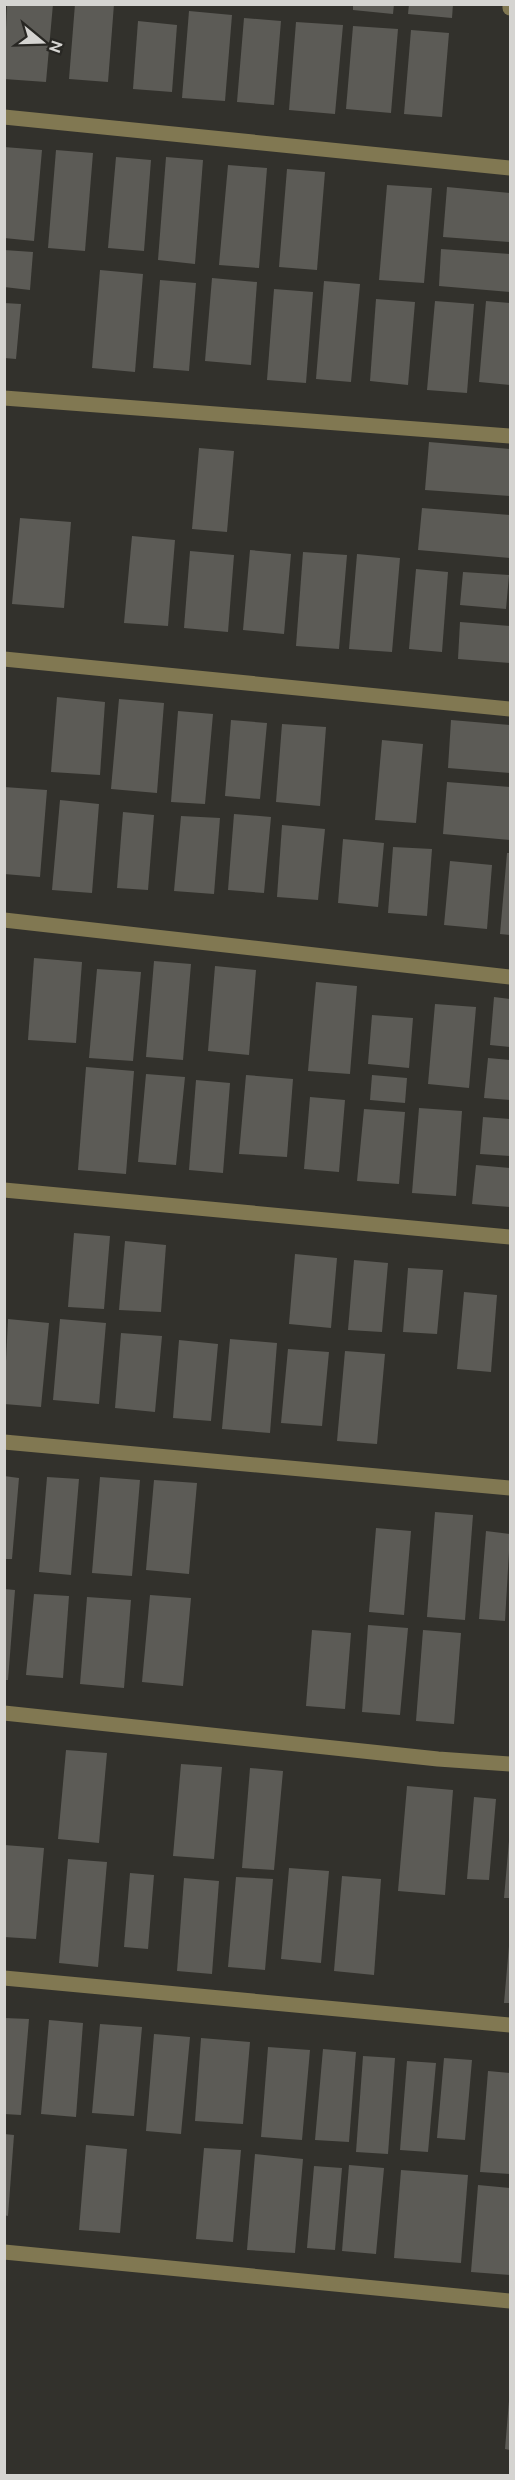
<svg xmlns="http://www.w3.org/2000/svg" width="515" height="2480" font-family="Ubuntu,sans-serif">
  <rect width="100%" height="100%" fill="#32312c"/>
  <g fill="#5c5b56">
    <polygon points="7,4 53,4 46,82 4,79"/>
    <polygon points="75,4 114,4 108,82 69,79"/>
    <polygon points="353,4 394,4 393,14 353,10"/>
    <polygon points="409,4 453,4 452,18 408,14"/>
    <polygon points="189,11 232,15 225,101 182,98"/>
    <polygon points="244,18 281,21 274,105 237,102"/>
    <polygon points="138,21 177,25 172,92 133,89"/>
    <polygon points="296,22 343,25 335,114 289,110"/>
    <polygon points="353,26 398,29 391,113 346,109"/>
    <polygon points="411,30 449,33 442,117 404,114"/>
    <polygon points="4,147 42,150 34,241 4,238"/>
    <polygon points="56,150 93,153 85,251 48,248"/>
    <polygon points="116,157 151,160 144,251 108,248"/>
    <polygon points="166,157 203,160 195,264 158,260"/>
    <polygon points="228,165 267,168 259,268 219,265"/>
    <polygon points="287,169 325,172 317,270 279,267"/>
    <polygon points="387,185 432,188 424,283 379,280"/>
    <polygon points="447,187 510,193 509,242 443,237"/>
    <polygon points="441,249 510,254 510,292 439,286"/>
    <polygon points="4,250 33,252 30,290 4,287"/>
    <polygon points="100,270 143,274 135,372 92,368"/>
    <polygon points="212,278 257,282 251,365 205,361"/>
    <polygon points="160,280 196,283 189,371 153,368"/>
    <polygon points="324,281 360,284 351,382 316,379"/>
    <polygon points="274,289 313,292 306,383 267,380"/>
    <polygon points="376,299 415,302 408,385 370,381"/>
    <polygon points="435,301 474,304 467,393 427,390"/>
    <polygon points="486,301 510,303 510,385 479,382"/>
    <polygon points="4,303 21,304 16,359 4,358"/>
    <polygon points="429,442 510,449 510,496 425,490"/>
    <polygon points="199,448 234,451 227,532 192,529"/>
    <polygon points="422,508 510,515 510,558 418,550"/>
    <polygon points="20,518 71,522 64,608 12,604"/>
    <polygon points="132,536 175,540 168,626 124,623"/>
    <polygon points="250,550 291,554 284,634 243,630"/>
    <polygon points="190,551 234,555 228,632 184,628"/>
    <polygon points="303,552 347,555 339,649 296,646"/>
    <polygon points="357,554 400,558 392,652 349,649"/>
    <polygon points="416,569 448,572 442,652 409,649"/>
    <polygon points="463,572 509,575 506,609 460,605"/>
    <polygon points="460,622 510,626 510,663 458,659"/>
    <polygon points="57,697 105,702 100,775 51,772"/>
    <polygon points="119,699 164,703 157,793 111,789"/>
    <polygon points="178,711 213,714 205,804 171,802"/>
    <polygon points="231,720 267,723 260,799 225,796"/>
    <polygon points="451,720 510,725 510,773 448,768"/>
    <polygon points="282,724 326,727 320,806 276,802"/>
    <polygon points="382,740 423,744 416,823 375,820"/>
    <polygon points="447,782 510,787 510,840 443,834"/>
    <polygon points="4,787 47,790 40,877 4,874"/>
    <polygon points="60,800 99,804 92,893 52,890"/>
    <polygon points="123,812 154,815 148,890 117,888"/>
    <polygon points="234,814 271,817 264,893 228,890"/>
    <polygon points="181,816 220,818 214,894 174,891"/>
    <polygon points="282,825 325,829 318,900 277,897"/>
    <polygon points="343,839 384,843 378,907 338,903"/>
    <polygon points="393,847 432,849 427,916 388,913"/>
    <polygon points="507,853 510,853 510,935 500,934"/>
    <polygon points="450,861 492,865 487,929 444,925"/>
    <polygon points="34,958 82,962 76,1043 28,1040"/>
    <polygon points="154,961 191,964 183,1060 146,1057"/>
    <polygon points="215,966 256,970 249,1055 208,1051"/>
    <polygon points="97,969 141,972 133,1061 89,1058"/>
    <polygon points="316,982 357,986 350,1074 308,1071"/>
    <polygon points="494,997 510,999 510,1047 490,1045"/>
    <polygon points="435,1004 476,1007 469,1088 428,1084"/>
    <polygon points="372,1015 413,1018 409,1068 368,1064"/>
    <polygon points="488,1058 510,1060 510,1100 484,1098"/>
    <polygon points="86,1067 134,1071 126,1174 78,1170"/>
    <polygon points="146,1074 185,1077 176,1165 138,1162"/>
    <polygon points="246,1075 293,1079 287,1157 239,1154"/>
    <polygon points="372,1075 407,1078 405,1103 370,1100"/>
    <polygon points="196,1080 230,1083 223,1173 189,1170"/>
    <polygon points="310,1097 345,1100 339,1172 304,1169"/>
    <polygon points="419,1108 462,1111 456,1196 412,1193"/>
    <polygon points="364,1109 405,1112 399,1184 357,1181"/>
    <polygon points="483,1117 510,1119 510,1156 480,1154"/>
    <polygon points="476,1165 510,1168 510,1207 472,1204"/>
    <polygon points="74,1233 110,1236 104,1309 68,1307"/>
    <polygon points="125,1241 166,1245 161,1312 119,1310"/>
    <polygon points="295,1254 337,1258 331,1328 289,1324"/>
    <polygon points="354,1260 388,1263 382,1332 348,1330"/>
    <polygon points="408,1268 443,1270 437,1334 403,1332"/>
    <polygon points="464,1292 497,1295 491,1372 457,1369"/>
    <polygon points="8,1319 49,1323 41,1407 4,1404"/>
    <polygon points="60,1319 106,1323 99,1404 53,1400"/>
    <polygon points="121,1333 162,1336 155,1412 115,1408"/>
    <polygon points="230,1339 277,1343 270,1433 222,1429"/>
    <polygon points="179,1340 218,1344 211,1421 173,1418"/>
    <polygon points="288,1349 329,1352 322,1426 281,1423"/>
    <polygon points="345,1351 385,1354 377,1444 337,1441"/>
    <polygon points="4,1476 19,1478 12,1559 4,1559"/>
    <polygon points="47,1477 79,1479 71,1575 39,1572"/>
    <polygon points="100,1477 140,1480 132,1576 92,1573"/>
    <polygon points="154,1480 197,1483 189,1574 146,1570"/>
    <polygon points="435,1512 473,1515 465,1620 427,1617"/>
    <polygon points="376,1528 411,1531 404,1615 369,1612"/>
    <polygon points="486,1531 510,1534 505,1621 479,1619"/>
    <polygon points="4,1589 15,1590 8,1680 4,1680"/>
    <polygon points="34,1594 69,1596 63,1678 26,1675"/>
    <polygon points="150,1595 191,1598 183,1686 142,1682"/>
    <polygon points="87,1597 131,1600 124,1688 80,1684"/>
    <polygon points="368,1625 408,1628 400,1715 362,1712"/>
    <polygon points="312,1630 351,1633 345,1709 306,1706"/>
    <polygon points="423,1630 461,1633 454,1724 416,1721"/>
    <polygon points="66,1750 107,1753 99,1843 58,1839"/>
    <polygon points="181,1764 222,1767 214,1859 173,1856"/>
    <polygon points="250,1768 283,1771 274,1870 242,1868"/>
    <polygon points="407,1786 453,1790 445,1895 398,1891"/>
    <polygon points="474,1797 496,1799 489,1880 467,1879"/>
    <polygon points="509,1841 510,1841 510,1898 504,1898"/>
    <polygon points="4,1845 44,1848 36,1939 4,1937"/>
    <polygon points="68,1859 107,1862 98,1967 59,1963"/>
    <polygon points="289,1868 329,1871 321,1963 281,1959"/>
    <polygon points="130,1873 154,1875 148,1949 124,1947"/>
    <polygon points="342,1876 381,1879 374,1975 334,1971"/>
    <polygon points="236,1877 273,1879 265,1970 228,1967"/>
    <polygon points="184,1878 219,1881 212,1974 177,1971"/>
    <polygon points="509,1946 510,1946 510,2003 504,2003"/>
    <polygon points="4,2018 29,2019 21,2115 4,2114"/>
    <polygon points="49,2020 83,2023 76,2117 41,2114"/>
    <polygon points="100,2024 142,2027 134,2116 92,2113"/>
    <polygon points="154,2034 190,2037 181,2134 146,2131"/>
    <polygon points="201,2038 250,2042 243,2124 195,2121"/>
    <polygon points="268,2047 310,2050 302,2140 261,2137"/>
    <polygon points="323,2049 356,2052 349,2142 315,2140"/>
    <polygon points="363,2056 395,2058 388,2154 356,2152"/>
    <polygon points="444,2058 472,2060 465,2140 437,2138"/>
    <polygon points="407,2061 436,2063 428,2152 400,2150"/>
    <polygon points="488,2071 510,2073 510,2174 480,2172"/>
    <polygon points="4,2134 14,2135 8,2216 4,2215"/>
    <polygon points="86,2145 127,2149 120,2233 79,2230"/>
    <polygon points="204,2148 241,2150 233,2242 196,2239"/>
    <polygon points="255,2154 303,2159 295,2253 247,2250"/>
    <polygon points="349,2165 384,2168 376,2254 342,2251"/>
    <polygon points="314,2166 342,2168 335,2250 307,2248"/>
    <polygon points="401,2170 468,2175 461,2263 394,2258"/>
    <polygon points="478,2185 510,2188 510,2275 471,2272"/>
    <polygon points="509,2401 510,2401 510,2450 505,2449"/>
  </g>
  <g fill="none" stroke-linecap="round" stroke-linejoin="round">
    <g stroke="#817852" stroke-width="15">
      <polyline points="510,4 510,8"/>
      <polyline points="4,117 510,168"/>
      <polyline points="4,398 510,436"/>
      <polyline points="4,659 510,709"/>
      <polyline points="4,920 510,977"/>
      <polyline points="4,1190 510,1237"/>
      <polyline points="4,1442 510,1488"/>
      <polyline points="4,1713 438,1759 510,1764"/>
      <polyline points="4,1978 510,2025"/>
      <polyline points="4,2252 510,2301"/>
    </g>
  </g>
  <rect width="515" height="2480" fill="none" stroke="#d5d4d1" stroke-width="12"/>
  <g transform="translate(42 42) rotate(109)" stroke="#282723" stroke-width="4.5" paint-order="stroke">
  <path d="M0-4.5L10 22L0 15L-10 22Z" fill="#d5d4d1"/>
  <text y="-9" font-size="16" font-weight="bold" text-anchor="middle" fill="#d5d4d1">N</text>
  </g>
</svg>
